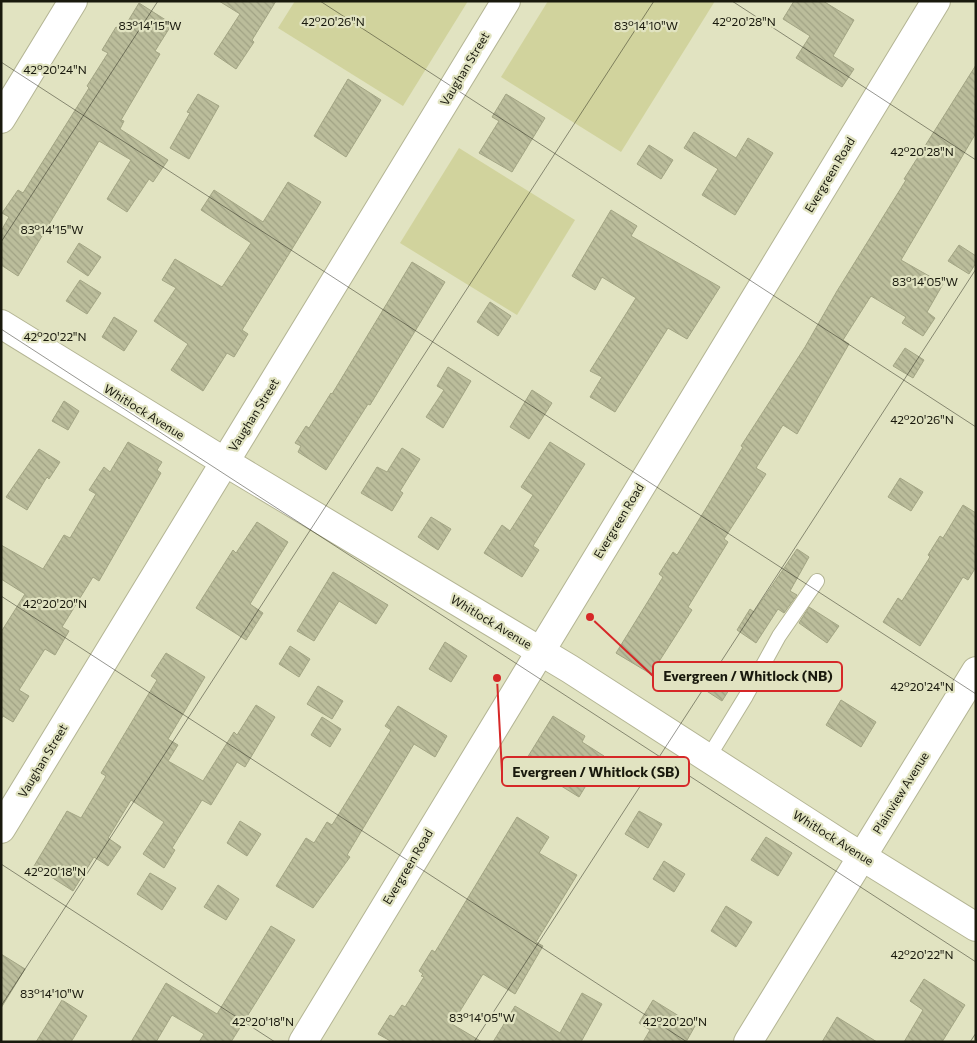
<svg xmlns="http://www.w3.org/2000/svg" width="977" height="1043" font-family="Commissioner,sans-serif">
  <defs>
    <pattern id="building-back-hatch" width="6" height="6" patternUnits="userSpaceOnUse" patternTransform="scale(1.25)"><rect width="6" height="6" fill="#bbbd9b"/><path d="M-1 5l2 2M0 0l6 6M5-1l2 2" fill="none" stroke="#a0a284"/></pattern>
  </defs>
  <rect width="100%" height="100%" fill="#e1e3c1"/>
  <g fill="#d1d39d">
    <polygon points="295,1 468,1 403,106 278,28"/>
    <polygon points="548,1 715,1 621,152 501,77"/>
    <polygon points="459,148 575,220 517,315 400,243"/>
  </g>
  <g fill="url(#building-back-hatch)" stroke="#a3a584">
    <polygon points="219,1 276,1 252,40 254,42 236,69 214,54 240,14"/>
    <polygon points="794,1 823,1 854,20 833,56 854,69 842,87 796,58 810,36 783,19"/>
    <polygon points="139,3 172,24 155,51 160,54 121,120 124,121 120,129 168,160 153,182 149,179 127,212 107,199 131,160 99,141 18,276 1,265 1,231 9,217 2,213 18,190 23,193 89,88 87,86 108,53 102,50 116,27 122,31"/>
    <polygon points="976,65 976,133 901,260 943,284 927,312 935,318 923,336 902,323 906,317 871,296 843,340 849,344 797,434 783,425 756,468 766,474 724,539 728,542 688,607 692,610 651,674 616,653 663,577 659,574 673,552 677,555 705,510 743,447 741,446 805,347 837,291 906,180 904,179 918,157"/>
    <polygon points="348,79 381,100 346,157 314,136"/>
    <polygon points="198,94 219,106 189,159 170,148 190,113 187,112"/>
    <polygon points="506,94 545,118 512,172 479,153 499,121 492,117"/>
    <polygon points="694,132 736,158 748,138 773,153 735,215 702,195 718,169 684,148"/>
    <polygon points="649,145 673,160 661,179 637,164"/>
    <polygon points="288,182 321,202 242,330 248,334 234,357 227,353 203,391 171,370 188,344 154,321 176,288 162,280 175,259 222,287 251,243 201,210 214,190 263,222"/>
    <polygon points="611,210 637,226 631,236 720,287 687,339 668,328 615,412 590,397 602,377 590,371 636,298 602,277 595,290 572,276"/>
    <polygon points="79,243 101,257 88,276 67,262"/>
    <polygon points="959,245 976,256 976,263 969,274 948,261"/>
    <polygon points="412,262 445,282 370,405 368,404 326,470 298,452 301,446 295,443 306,426 309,428 331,393 332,394"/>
    <polygon points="80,280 101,293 87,314 66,301"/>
    <polygon points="490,302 511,316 498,336 477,322"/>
    <polygon points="114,317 137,331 124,351 102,337"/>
    <polygon points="905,348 924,360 913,378 893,366"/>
    <polygon points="448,367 471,381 443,428 426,417 444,390 437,386"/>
    <polygon points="532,390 552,403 529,439 510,427"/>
    <polygon points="64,401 79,411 68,430 52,421"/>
    <polygon points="128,442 162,462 157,470 161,473 99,581 93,577 62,627 69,631 55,655 45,649 19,690 29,696 13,722 3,716 1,719 1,632 25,594 1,579 1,545 43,569 64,535 70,538 96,494 89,490 104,467 110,472"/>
    <polygon points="550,442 585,464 533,546 539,550 522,577 484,553 502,525 510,531 533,495 521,487"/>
    <polygon points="402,448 420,459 400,491 403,493 392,511 361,493 377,467 387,472"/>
    <polygon points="39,449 60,462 49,479 47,477 27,510 6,497"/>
    <polygon points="900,478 923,492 911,511 888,497"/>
    <polygon points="963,505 976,513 976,567 968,580 963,577 920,646 883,622 898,598 902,601 930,557 928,555 940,536 943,538"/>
    <polygon points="431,517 451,529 438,550 418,537"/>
    <polygon points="257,522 288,542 250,604 263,613 246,640 196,608 233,550 236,553"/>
    <polygon points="797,549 809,557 790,591 797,595 784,613 778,609 756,643 737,630 750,609 754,612"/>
    <polygon points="333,572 388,605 376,624 339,601 314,641 297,631"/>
    <polygon points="809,607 839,626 827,643 799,623"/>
    <polygon points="445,642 467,656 451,682 429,669"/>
    <polygon points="290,646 310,659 299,677 279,664"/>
    <polygon points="166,653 205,677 168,739 178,745 168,761 203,781 234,732 237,735 256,705 275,717 245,767 237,762 211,805 202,800 172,848 175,850 164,868 143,854 164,822 131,800 108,838 121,847 108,866 94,857 73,891 34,866 67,811 81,818 106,776 101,773 157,680 151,676"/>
    <polygon points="714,669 734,682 722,701 702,688"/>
    <polygon points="318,686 343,701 332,719 307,704"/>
    <polygon points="841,700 876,722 861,747 826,725"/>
    <polygon points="398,706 447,736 435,757 414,744 347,855 350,857 313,908 276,886 306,838 314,843 327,822 332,825 391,730 385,726"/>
    <polygon points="553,716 585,736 582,742 604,756 579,797 524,763"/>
    <polygon points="322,717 341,729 330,747 311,735"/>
    <polygon points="639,811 662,824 648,848 625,834"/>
    <polygon points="517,817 549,837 539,853 577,875 536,942 543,946 515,994 483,974 452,1024 482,1042 392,1042 378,1034 390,1015 394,1017 402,1005 405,1007 424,977 421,976 423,974 419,971 432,950 435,952"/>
    <polygon points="240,821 261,834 247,856 227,843"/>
    <polygon points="766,837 792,853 778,876 751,860"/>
    <polygon points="664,861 685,874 674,892 653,879"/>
    <polygon points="150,873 176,888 162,910 137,894"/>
    <polygon points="218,885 239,899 226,920 204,907"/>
    <polygon points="726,906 752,922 736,947 711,931"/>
    <polygon points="271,926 295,940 231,1042 199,1042 204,1034 172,1015 156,1042 131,1042 166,983 217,1014"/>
    <polygon points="1,954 25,969 1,1008"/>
    <polygon points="924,979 965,1005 942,1042 904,1042 923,1010 910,1001"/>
    <polygon points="582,993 602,1004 581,1042 493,1042 515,1006 560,1033"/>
    <polygon points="62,1000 87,1016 71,1042 36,1042"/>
    <polygon points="653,1000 695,1026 686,1042 643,1042 650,1030 639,1023"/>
    <polygon points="837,1017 877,1042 822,1042"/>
  </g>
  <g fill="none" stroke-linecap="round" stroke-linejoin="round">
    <defs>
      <polyline id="service" points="708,758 746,696 779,636 817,581"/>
      <g id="minor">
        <polyline points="1,119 73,1"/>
        <polyline points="1,324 225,462 570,669 840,843 976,927"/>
        <polyline points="1,829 506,1"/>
        <polyline points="748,1042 976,671"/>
      </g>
      <polyline id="tertiary" points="303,1042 936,1"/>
    </defs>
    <use href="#service" stroke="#b4b594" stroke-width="16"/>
    <use href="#minor" stroke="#b4b594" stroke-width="30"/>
    <use href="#tertiary" stroke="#b4b594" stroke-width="30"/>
    <use href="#service" stroke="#fff" stroke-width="14"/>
    <use href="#minor" stroke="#fff" stroke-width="28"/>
    <use href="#tertiary" stroke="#fff" stroke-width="28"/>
  </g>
  <path fill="none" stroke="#19190d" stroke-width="1" stroke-opacity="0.45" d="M320,1l656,426M732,1l244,159M1,62l975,632M1,242l157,-241M1,329l975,633M1,596l686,446M1,864l274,178M1,1006l653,-1005M474,1042l502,-773M970,1042l6,-9"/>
  <g text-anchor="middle" stroke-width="4.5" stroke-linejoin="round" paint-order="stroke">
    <g font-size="12" fill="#19190d" stroke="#e1e3c1">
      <text transform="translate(465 69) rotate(-59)" y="4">Vaughan Street</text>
      <text transform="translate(830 175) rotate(-59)" y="4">Evergreen Road</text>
      <text transform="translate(144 412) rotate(32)" y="4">Whitlock Avenue</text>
      <text transform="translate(254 415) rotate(-58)" y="4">Vaughan Street</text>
      <text transform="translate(619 521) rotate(-59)" y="4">Evergreen Road</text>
      <text transform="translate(491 622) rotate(31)" y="4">Whitlock Avenue</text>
      <text transform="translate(43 761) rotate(-59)" y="4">Vaughan Street</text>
      <text transform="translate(901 793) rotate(-58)" y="4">Plainview Avenue</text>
      <text transform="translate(833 838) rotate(32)" y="4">Whitlock Avenue</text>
      <text transform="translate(408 867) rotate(-59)" y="4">Evergreen Road</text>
    </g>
  </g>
  <g font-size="12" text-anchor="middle" fill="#19190d" stroke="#e1e3c1" stroke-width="4.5" stroke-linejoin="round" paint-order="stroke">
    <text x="333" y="26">42°20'26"N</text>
    <text x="744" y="26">42°20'28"N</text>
    <text x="150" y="30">83°14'15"W</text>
    <text x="646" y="30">83°14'10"W</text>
    <text x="55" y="74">42°20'24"N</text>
    <text x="922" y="156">42°20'28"N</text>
    <text x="52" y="234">83°14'15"W</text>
    <text x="925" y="286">83°14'05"W</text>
    <text x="55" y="341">42°20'22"N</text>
    <text x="922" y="424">42°20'26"N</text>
    <text x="55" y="608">42°20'20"N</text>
    <text x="922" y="691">42°20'24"N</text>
    <text x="55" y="876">42°20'18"N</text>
    <text x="922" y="959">42°20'22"N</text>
    <text x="52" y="998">83°14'10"W</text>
    <text x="482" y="1022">83°14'05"W</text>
    <text x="263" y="1026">42°20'18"N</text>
    <text x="675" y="1026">42°20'20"N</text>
  </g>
  <path fill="none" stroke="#d62828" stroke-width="2" d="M590 617L653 676M497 678L502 772"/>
  <g fill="#d62828" stroke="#e1e3c1" stroke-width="2">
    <circle cx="590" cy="617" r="5"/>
    <circle cx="497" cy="678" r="5"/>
  </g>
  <g fill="#e1e3c1" stroke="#d62828" stroke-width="2">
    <rect x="653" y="662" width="189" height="29" rx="5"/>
    <rect x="502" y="757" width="187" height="29" rx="5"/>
  </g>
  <g font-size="14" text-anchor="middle" font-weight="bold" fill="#19190d">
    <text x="748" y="681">Evergreen / Whitlock (NB)</text>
    <text x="596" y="777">Evergreen / Whitlock (SB)</text>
  </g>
  <rect width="977" height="1043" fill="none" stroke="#19190d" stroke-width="5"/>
</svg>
